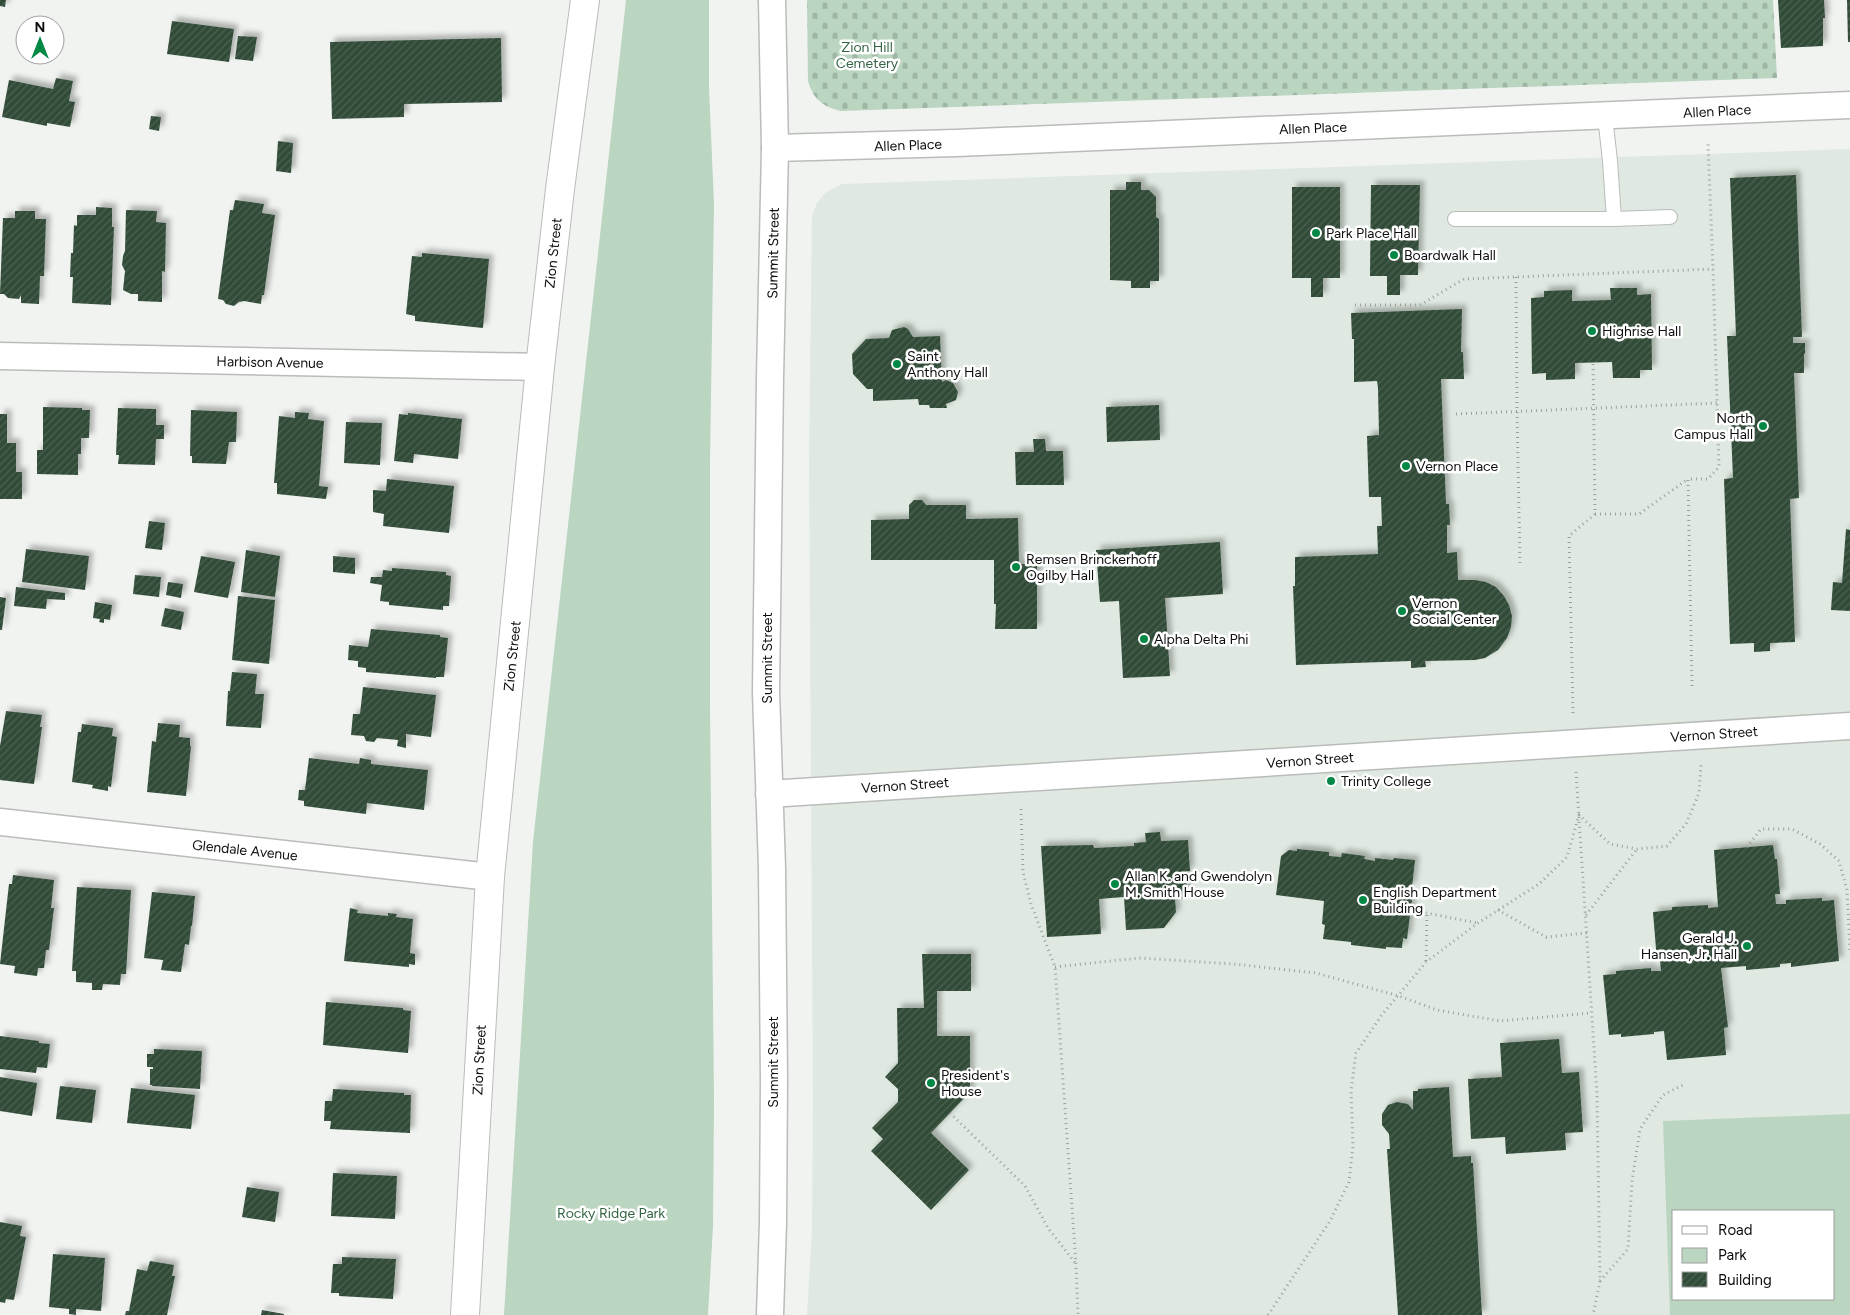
<svg xmlns="http://www.w3.org/2000/svg" width="1850" height="1315" font-family="Figtree,sans-serif">
  <defs>
    <pattern id="cemetery-stones" width="16" height="16" patternUnits="userSpaceOnUse" patternTransform="scale(1.25)"><rect width="16" height="16" fill="#bad5c0"/><path d="M2 7V4a2 2 0 0 1 4 0v3zM10 15v-3a2 2 0 0 1 4 0v3z" fill="#9fb6a4"/></pattern>
    <pattern id="building-hatch" width="6" height="6" patternUnits="userSpaceOnUse" patternTransform="scale(1.25)"><rect width="6" height="6" fill="#314c38"/><path d="M-1 1l2-2M0 6l6-6M5 7l2-2" fill="none" stroke="#4c6151"/></pattern>
    <filter id="shadow"><feDropShadow dx="4.5" dy="-4.5" stdDeviation="2.5" flood-color="#0004"/></filter>
  </defs>
  <rect width="100%" height="100%" fill="#f0f3f0"/>
  <path fill="#dfe9e1" fill-rule="evenodd" d="M1850,149v1166h-1043l5,-86 1,-128 -4,-639 3,-246 5,-13 8,-10 17,-9zM1674,1211h160v88h-160z"/>
  <g fill="#bad5c0" fill-rule="evenodd">
    <polygon points="626,0 709,0 709,88 714,204 710,462 710,707 714,1101 713,1226 708,1315 504,1315 533,842"/>
    <path d="M1850,1114v201h-180l-7,-194zM1674,1211h160v88h-160z"/>
  </g>
  <path fill="url(#cemetery-stones)" d="M807,0h966l4,78 -936,33c-18,-4 -28,-12 -33,-30z"/>
  <g fill="url(#building-hatch)" filter="url(#shadow)">
    <polygon points="0,0 6,0 5,7 0,6"/>
    <polygon points="1778,0 1824,0 1825,18 1823,18 1823,46 1781,48"/>
    <polygon points="1847,0 1850,0 1850,42 1848,42"/>
    <polygon points="172,21 234,29 229,62 167,54"/>
    <polygon points="238,36 257,37 253,61 235,59"/>
    <polygon points="501,38 502,102 404,104 404,117 332,119 330,42"/>
    <polygon points="56,78 73,81 69,101 75,102 70,127 47,123 47,126 2,117 9,80 53,89"/>
    <polygon points="151,116 161,117 159,131 149,129"/>
    <polygon points="278,141 293,143 291,173 276,171"/>
    <polygon points="1796,175 1802,337 1793,337 1793,343 1805,343 1805,353 1804,354 1804,373 1794,373 1799,498 1790,499 1795,642 1770,643 1770,651 1754,652 1754,643 1730,644 1724,479 1733,478 1727,336 1736,336 1730,178"/>
    <polygon points="1126,182 1141,182 1141,190 1149,190 1156,197 1156,217 1159,219 1159,281 1150,281 1150,288 1131,288 1131,281 1110,280 1110,190 1126,190"/>
    <polygon points="1371,185 1420,185 1418,275 1400,275 1400,295 1387,295 1387,276 1370,276"/>
    <polygon points="1292,187 1340,187 1340,278 1323,278 1323,297 1311,297 1311,278 1292,278"/>
    <polygon points="235,200 264,204 262,213 275,215 264,295 262,295 261,304 244,301 239,302 234,306 226,304 223,300 218,299 230,210 233,210"/>
    <polygon points="96,207 112,208 112,227 114,227 111,305 72,303 73,277 70,277 71,253 73,253 74,225 77,226 77,215 96,215"/>
    <polygon points="126,210 157,211 156,222 166,223 165,272 162,271 162,302 138,301 138,294 131,294 123,290 125,271 122,265 123,256 125,251"/>
    <polygon points="15,211 35,211 35,219 46,219 44,276 40,276 39,304 21,303 21,295 19,299 8,298 4,294 0,294 3,218 15,218"/>
    <polygon points="422,253 489,259 483,328 415,321 415,316 406,314 412,256 422,257"/>
    <polygon points="1610,288 1637,288 1637,295 1651,294 1652,370 1640,370 1640,378 1613,378 1612,362 1575,363 1575,379 1546,380 1546,373 1532,374 1531,298 1544,297 1544,291 1572,290 1572,301 1611,300"/>
    <polygon points="1462,309 1461,352 1463,352 1464,379 1441,379 1446,504 1449,504 1450,525 1447,525 1447,553 1457,552 1458,580 1475,580 1486,582 1496,587 1504,596 1509,605 1512,616 1511,627 1507,638 1498,650 1485,658 1475,660 1425,661 1426,667 1411,668 1411,661 1296,665 1293,586 1295,586 1295,557 1378,554 1377,526 1382,526 1381,497 1369,497 1367,436 1379,435 1378,388 1377,381 1354,382 1354,339 1352,339 1351,313"/>
    <polygon points="904,327 908,329 913,337 940,336 942,382 946,380 953,383 958,392 956,400 946,404 947,408 930,408 929,405 919,405 918,399 873,401 873,389 867,389 853,374 852,354 866,339 889,338 892,330"/>
    <polygon points="1159,405 1160,440 1107,442 1106,407"/>
    <polygon points="43,407 82,408 82,410 90,410 89,438 81,438 81,454 78,454 78,475 37,474 37,450 43,450"/>
    <polygon points="118,408 156,409 156,425 164,425 164,439 156,439 155,465 118,464 119,455 116,455"/>
    <polygon points="191,410 237,412 236,442 229,442 226,464 192,463 192,456 190,456"/>
    <polygon points="295,412 309,413 308,419 324,421 319,486 328,487 326,499 277,494 277,483 274,483 279,416 295,418"/>
    <polygon points="408,413 462,419 458,459 414,454 413,463 394,461 399,414 408,415"/>
    <polygon points="0,414 7,414 7,443 16,443 16,472 22,472 22,499 0,499"/>
    <polygon points="346,422 382,423 380,465 344,463"/>
    <polygon points="1033,439 1045,439 1046,451 1063,451 1064,485 1016,485 1015,452 1034,452"/>
    <polygon points="387,479 454,486 449,533 383,526 384,514 373,512 373,490 386,491"/>
    <polygon points="914,500 922,500 926,505 966,505 966,519 1018,518 1019,564 1037,564 1037,629 995,629 996,604 994,604 994,560 871,560 871,520 909,519 909,505"/>
    <polygon points="149,521 165,523 162,550 145,548"/>
    <polygon points="1846,529 1850,530 1850,611 1831,610 1833,582 1842,583"/>
    <polygon points="1220,542 1223,594 1165,598 1170,676 1123,678 1119,601 1100,602 1096,550"/>
    <polygon points="26,549 89,556 85,590 22,582"/>
    <polygon points="246,550 280,556 275,597 241,592"/>
    <polygon points="201,556 235,562 228,598 194,592"/>
    <polygon points="333,556 355,558 355,574 333,572"/>
    <polygon points="392,568 446,572 446,575 451,576 449,606 443,606 443,610 389,605 389,602 380,601 382,585 370,583 371,577 382,577 383,570 392,571"/>
    <polygon points="135,575 161,577 159,597 133,594"/>
    <polygon points="168,582 183,584 181,598 166,595"/>
    <polygon points="16,587 65,593 65,600 47,599 46,609 14,606"/>
    <polygon points="238,596 275,600 269,664 232,660"/>
    <polygon points="0,597 6,598 2,630 0,630"/>
    <polygon points="95,602 112,605 110,620 104,619 104,623 99,622 100,619 93,618"/>
    <polygon points="165,608 184,612 181,630 161,626"/>
    <polygon points="371,629 440,635 440,637 448,638 444,677 436,677 436,678 366,672 366,668 358,667 358,661 348,660 349,645 368,647"/>
    <polygon points="232,672 257,674 255,694 264,694 261,728 226,726 228,691 230,691"/>
    <polygon points="363,687 436,695 431,737 406,734 406,748 397,746 398,740 377,738 374,742 366,741 364,736 351,735 353,714 360,714"/>
    <polygon points="6,711 42,715 40,727 42,727 34,784 0,780 0,746"/>
    <polygon points="158,723 180,725 179,737 190,738 190,746 191,746 186,796 147,792 152,741 156,742"/>
    <polygon points="82,724 113,728 112,736 117,737 111,787 108,786 108,791 92,788 93,785 72,782 78,732 81,732"/>
    <polygon points="309,758 359,764 360,758 371,760 371,764 428,770 424,810 367,803 366,814 304,806 304,801 298,800 299,790 305,790"/>
    <polygon points="1160,832 1161,841 1188,840 1190,871 1186,871 1188,898 1175,899 1176,912 1164,928 1126,930 1124,897 1099,899 1101,934 1047,937 1041,846 1093,845 1094,848 1134,846 1134,843 1146,842 1145,833"/>
    <polygon points="1773,845 1775,859 1777,859 1780,894 1775,894 1776,904 1786,904 1786,900 1822,898 1822,901 1834,900 1839,961 1791,967 1791,963 1780,964 1780,967 1746,970 1746,966 1721,968 1728,1027 1724,1028 1726,1055 1667,1060 1664,1031 1654,1032 1654,1034 1621,1037 1621,1034 1609,1035 1603,975 1616,974 1616,971 1651,968 1651,971 1661,971 1660,961 1657,961 1653,912 1672,910 1672,907 1708,905 1708,908 1718,907 1714,850"/>
    <polygon points="1297,849 1329,852 1329,856 1341,857 1342,853 1365,856 1364,859 1375,861 1375,858 1393,860 1394,858 1415,860 1412,887 1408,886 1407,898 1412,899 1407,939 1403,938 1402,948 1386,947 1386,949 1351,945 1351,942 1323,939 1325,925 1322,924 1324,901 1276,895 1281,856 1289,850 1297,851"/>
    <polygon points="13,875 54,880 51,908 54,908 49,950 46,950 44,968 38,968 37,976 14,973 15,966 0,964 9,884 12,884"/>
    <polygon points="77,887 131,890 126,974 121,974 120,985 103,984 102,990 92,990 92,983 76,982 76,971 72,971"/>
    <polygon points="152,892 195,896 192,926 191,926 189,945 185,944 181,972 161,970 163,960 144,958"/>
    <polygon points="350,908 358,910 357,913 388,916 388,913 397,914 396,917 413,919 410,953 415,954 415,965 409,964 409,967 344,961"/>
    <polygon points="922,954 971,954 971,991 937,991 937,1036 970,1036 970,1092 931,1133 969,1170 931,1210 871,1151 883,1139 872,1128 898,1102 898,1089 885,1077 898,1063 897,1008 924,1008"/>
    <polygon points="326,1002 403,1008 403,1010 411,1011 408,1053 323,1045"/>
    <polygon points="0,1036 39,1041 39,1043 50,1044 47,1068 37,1067 36,1073 0,1069"/>
    <polygon points="1559,1039 1562,1073 1579,1072 1583,1132 1565,1133 1566,1150 1506,1154 1505,1137 1471,1139 1468,1079 1502,1077 1500,1043"/>
    <polygon points="154,1049 202,1051 200,1089 152,1086 152,1085 150,1085 150,1069 153,1069 153,1067 147,1067 147,1054 154,1054"/>
    <polygon points="0,1077 37,1083 32,1116 0,1111"/>
    <polygon points="60,1086 96,1090 92,1123 56,1119"/>
    <polygon points="1449,1087 1453,1157 1471,1156 1471,1163 1473,1163 1482,1315 1398,1315 1387,1149 1390,1149 1389,1134 1382,1125 1382,1114 1388,1105 1397,1102 1408,1104 1413,1110 1413,1091 1418,1091 1418,1089"/>
    <polygon points="131,1088 195,1095 191,1129 127,1123"/>
    <polygon points="333,1089 404,1093 404,1095 411,1095 410,1133 330,1129 331,1121 324,1121 325,1101 332,1101"/>
    <polygon points="333,1173 397,1176 395,1219 331,1216"/>
    <polygon points="247,1187 279,1192 275,1222 242,1217"/>
    <polygon points="0,1222 22,1226 20,1236 26,1237 14,1300 6,1299 5,1303 0,1302"/>
    <polygon points="53,1254 105,1258 101,1311 76,1309 76,1315 69,1314 69,1309 49,1307"/>
    <polygon points="342,1257 396,1259 393,1299 339,1296 339,1293 331,1293 333,1264 342,1264"/>
    <polygon points="150,1261 174,1265 172,1276 175,1276 167,1315 125,1315 126,1311 129,1311 137,1269 147,1271"/>
    <polygon points="262,1310 284,1314 284,1315 261,1315"/>
  </g>
  <g fill="none" stroke-linecap="round" stroke-linejoin="round">
    <defs>
      <g id="service">
        <polyline points="1455,219 1614,219 1610,161 1605,116"/>
        <polyline points="1614,219 1670,217"/>
      </g>
      <g id="minor">
        <polyline points="775,148 956,143 1850,105"/>
        <polyline points="0,356 540,367"/>
        <polyline points="769,794 1850,726"/>
        <polyline points="0,822 490,877"/>
        <polyline points="770,1315 773,1222 774,1080 772,868 766,692 770,378 775,148 772,0"/>
      </g>
      <polyline id="secondary" points="465,1315 490,877 540,367 560,189 585,0"/>
    </defs>
    <use href="#service" stroke="#babcba" stroke-width="16"/>
    <use href="#minor" stroke="#babcba" stroke-width="29"/>
    <use href="#secondary" stroke="#babcba" stroke-width="30"/>
    <g stroke="#9d9f9d" stroke-width="3" stroke-dasharray="1 4" stroke-linecap="butt">
      <polyline points="1516,277 1517,411 1520,564"/>
      <polyline points="1355,305 1420,305 1464,279 1713,269"/>
      <polyline points="1456,414 1717,403"/>
      <polyline points="1595,514 1639,514 1688,479"/>
      <polyline points="1692,686 1688,479 1708,479 1719,467 1713,269 1708,143"/>
      <polyline points="1573,713 1569,536 1595,514 1593,362"/>
      <polyline points="1576,772 1597,1094 1600,1281 1593,1315"/>
      <polyline points="1021,809 1023,872 1031,904 1055,967 1076,1264 1078,1315"/>
      <polyline points="1747,847 1761,829 1792,829 1820,844 1839,861 1847,890 1850,951"/>
      <polyline points="1411,910 1477,923"/>
      <polyline points="1498,910 1546,937 1587,933"/>
      <polyline points="1586,915 1637,849"/>
      <polyline points="1426,961 1427,913"/>
      <polyline points="1055,967 1139,958 1233,964 1316,973 1399,996 1437,1010 1500,1021 1591,1013"/>
      <polyline points="950,1113 1025,1186 1048,1228 1076,1264"/>
      <polyline points="1600,1281 1628,1249 1632,1181 1640,1129 1663,1095 1683,1085"/>
      <polyline points="1268,1315 1330,1221 1349,1182 1353,1146 1351,1091 1356,1053 1381,1016 1426,962 1478,923 1539,884 1567,857 1579,815 1610,844 1637,849 1667,846 1686,824 1699,793 1701,765"/>
    </g>
    <use href="#service" stroke="#fff" stroke-width="14"/>
    <use href="#minor" stroke="#fff" stroke-width="26"/>
    <use href="#secondary" stroke="#fff" stroke-width="28"/>
  </g>
  <g fill="#028845" stroke="#fff" stroke-width="2">
    <circle cx="1316" cy="233" r="5"/>
    <circle cx="1394" cy="255" r="5"/>
    <circle cx="1592" cy="331" r="5"/>
    <circle cx="897" cy="364" r="5"/>
    <circle cx="1763" cy="426" r="5"/>
    <circle cx="1406" cy="466" r="5"/>
    <circle cx="1016" cy="567" r="5"/>
    <circle cx="1402" cy="611" r="5"/>
    <circle cx="1144" cy="639" r="5"/>
    <circle cx="1331" cy="781" r="5"/>
    <circle cx="1115" cy="884" r="5"/>
    <circle cx="1363" cy="900" r="5"/>
    <circle cx="1747" cy="946" r="5"/>
    <circle cx="931" cy="1083" r="5"/>
  </g>
  <g text-anchor="middle" stroke-width="5" stroke-linejoin="round" paint-order="stroke">
    <g font-size="14" fill="#336442" stroke="#fff">
      <text x="867" y="52">Zion Hill<tspan x="867" dy="16">Cemetery</tspan></text>
      <text x="611" y="1218">Rocky Ridge Park</text>
    </g>
    <g font-size="14" fill="#0c0d0c" stroke="#fff">
      <text transform="translate(1717 111) rotate(-3)" y="5">Allen Place</text>
      <text transform="translate(1313 128) rotate(-2)" y="5">Allen Place</text>
      <text transform="translate(908 145) rotate(-2)" y="5">Allen Place</text>
      <text transform="translate(553 253) rotate(-84)" y="5">Zion Street</text>
      <text transform="translate(773 253) rotate(-89)" y="5">Summit Street</text>
      <text transform="translate(270 362) rotate(1)" y="5">Harbison Avenue</text>
      <text transform="translate(512 656) rotate(-84)" y="5">Zion Street</text>
      <text transform="translate(767 658) rotate(-90)" y="5">Summit Street</text>
      <text transform="translate(1714 734) rotate(-4)" y="5">Vernon Street</text>
      <text transform="translate(1310 760) rotate(-4)" y="5">Vernon Street</text>
      <text transform="translate(905 785) rotate(-4)" y="5">Vernon Street</text>
      <text transform="translate(245 850) rotate(6)" y="5">Glendale Avenue</text>
      <text transform="translate(479 1060) rotate(-87)" y="5">Zion Street</text>
      <text transform="translate(773 1062) rotate(-90)" y="5">Summit Street</text>
    </g>
    <g font-size="14" fill="#0c0d0c" stroke="#fff" text-anchor="start">
      <text x="1326" y="238">Park Place Hall</text>
      <text x="1404" y="260">Boardwalk Hall</text>
      <text x="1602" y="336">Highrise Hall</text>
      <text x="907" y="361">Saint<tspan x="907" dy="16">Anthony Hall</tspan></text>
      <text x="1753" y="423" text-anchor="end">North<tspan x="1753" dy="16">Campus Hall</tspan></text>
      <text x="1416" y="471">Vernon Place</text>
      <text x="1026" y="564">Remsen Brinckerhoff<tspan x="1026" dy="16">Ogilby Hall</tspan></text>
      <text x="1412" y="608">Vernon<tspan x="1412" dy="16">Social Center</tspan></text>
      <text x="1154" y="644">Alpha Delta Phi</text>
      <text x="1341" y="786">Trinity College</text>
      <text x="1125" y="881">Allan K. and Gwendolyn<tspan x="1125" dy="16">M. Smith House</tspan></text>
      <text x="1373" y="897">English Department<tspan x="1373" dy="16">Building</tspan></text>
      <text x="1737" y="943" text-anchor="end">Gerald J.<tspan x="1737" dy="16">Hansen, Jr. Hall</tspan></text>
      <text x="941" y="1080">President's<tspan x="941" dy="16">House</tspan></text>
    </g>
  </g>
  <rect x="1672" y="1210" width="162" height="90" fill="#ffffff" stroke="#9e9e9e"/>
  <rect x="1682" y="1226" width="25" height="8" fill="#ffffff" stroke="#9e9e9e"/>
  <text x="1718" y="1235" font-size="15" fill="#0c0d0c">Road</text>
  <rect x="1682" y="1248" width="25" height="15" fill="#bad5c0" stroke="#9e9e9e"/>
  <text x="1718" y="1260" font-size="15" fill="#0c0d0c">Park</text>
  <rect x="1682" y="1272" width="25" height="15" fill="url(#building-hatch)" stroke="#9e9e9e"/>
  <text x="1718" y="1285" font-size="15" fill="#0c0d0c">Building</text>
  <g transform="translate(40 40)"><circle r="24" fill="#ffffff" stroke="#9e9e9e"/>
  <path d="M0-4L9 19L0 12L-9 19Z" fill="#028845"/>
  <text y="-8" font-size="14" font-weight="bold" text-anchor="middle" fill="#0c0d0c">N</text>
  </g>
</svg>
